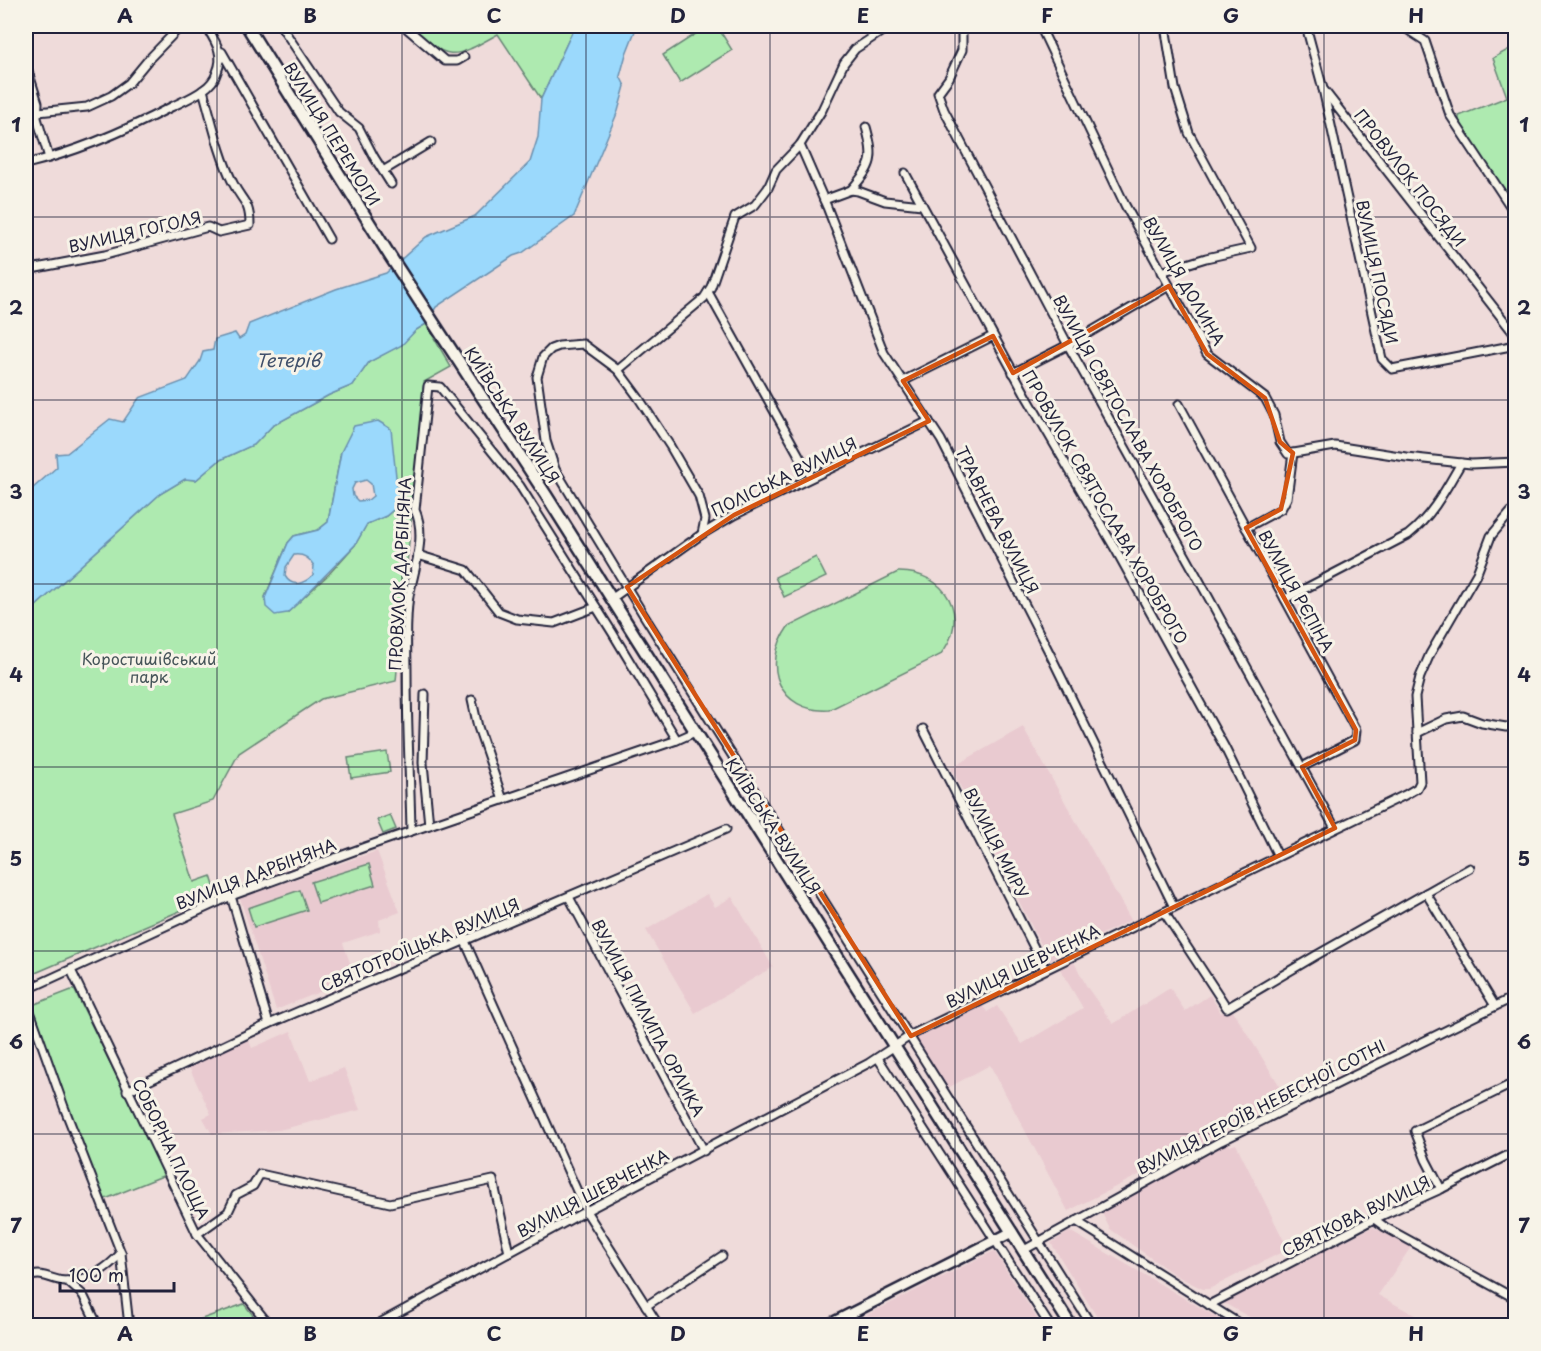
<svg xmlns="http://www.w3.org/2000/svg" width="1541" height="1351" font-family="'Playpen Sans',sans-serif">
  <rect width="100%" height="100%" fill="#efdbda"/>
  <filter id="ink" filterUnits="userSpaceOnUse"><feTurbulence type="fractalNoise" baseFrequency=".0167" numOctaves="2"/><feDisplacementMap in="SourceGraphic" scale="12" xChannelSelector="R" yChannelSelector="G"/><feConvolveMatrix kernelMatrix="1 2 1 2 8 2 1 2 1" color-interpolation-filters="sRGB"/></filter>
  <g filter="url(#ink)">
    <g fill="#e9cad0">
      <polygon points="1023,727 1131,920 1049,960 951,768"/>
      <polygon points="377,851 400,912 379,920 380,931 343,943 355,977 276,1010 240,898"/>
      <polygon points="707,894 715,907 732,897 773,967 695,1013 646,930"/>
      <polygon points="1074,962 1087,987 1113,1024 1170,988 1185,1011 1210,995 1221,1013 1231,1008 1288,1099 1068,1211 990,1065 946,1089 915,1040 917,1034 981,1004 987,1012 997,1006 1022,1044 1083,1008 1060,969"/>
      <polygon points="291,1031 310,1081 344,1068 360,1110 279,1130 212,1134 203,1118 211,1114 189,1067 243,1041 249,1041 252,1048"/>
      <polygon points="1227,1142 1230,1146 1236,1144 1288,1249 1209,1289 1203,1289 1175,1275 1110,1229 1101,1211 1103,1207"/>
      <polygon points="1373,1227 1411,1247 1378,1295 1433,1325 1264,1325 1220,1301"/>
      <polygon points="1069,1232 1073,1233 1230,1325 1102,1325 1051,1243"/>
      <polygon points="994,1251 1041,1325 845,1325 871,1313"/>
    </g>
    <g fill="#aeeab0" stroke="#688676" stroke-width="1.5" fill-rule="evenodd">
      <path d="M408,26h167l-34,73 -43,-65c-48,27 -48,27 -90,-8z"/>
      <polygon points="708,26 717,26 732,50 680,83 663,55"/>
      <polygon points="1515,46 1515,208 1459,122 1459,116 1507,97 1493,58"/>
      <path d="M426,324l25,43 -27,15 -28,299 -75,18 -82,54 -26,48 -41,13 22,68 17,-6 6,19 -191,82v-362l134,-121 25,-15 11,1 24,-20 35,-16 17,-18 57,-31 24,-10 16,-23 32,-17 15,-15zM341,452l53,21 5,32 -13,11 -19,8 -12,21 -26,29 -42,39 -22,-16 23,-54 6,-7 24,-6 10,-8z"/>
      <polygon points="816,557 826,577 784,597 775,577"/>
      <path d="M898,572c48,-1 74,45 42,83l-111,55c-50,3 -68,-45 -41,-83z"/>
      <polygon points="387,752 390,772 351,778 348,758"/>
      <polygon points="390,815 396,829 383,834 377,820"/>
      <polygon points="369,864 375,885 318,903 311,882"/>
      <polygon points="300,890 307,910 254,927 248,908"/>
      <polygon points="74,989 165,1175 103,1200 30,1006"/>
      <polygon points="244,1304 261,1325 185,1325"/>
    </g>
    <g fill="#9bd9fc" stroke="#6b90af" stroke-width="1.5" fill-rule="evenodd">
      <polygon points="575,26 637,26 626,54 620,76 625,86 618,111 574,216 522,253 513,256 436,307 426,324 416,330 402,345 369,362 353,385 329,395 272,426 255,444 220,460 196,480 185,479 160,494 26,615 26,511 28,509 32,489 57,467 56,454 67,453 110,419 123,422 139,398 187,380 200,361 203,352 213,350 215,339 235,333 239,339 245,335 249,324 336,289 386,273 426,237 475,216 530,162 538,137 541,99"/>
      <path d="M378,421l13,8 8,76 -13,11 -19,8 -12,21 -57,58 -11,10 -12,2 -9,-8 -1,-9 23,-55 6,-7 24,-6 10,-8 13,-70 13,-26zM366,480l5,4 2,12 -5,4 -10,1 -5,-5 -1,-7 3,-6zM294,555c10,-1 15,3 20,11l-1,9c-9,9 -21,13 -28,1l1,-9z"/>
    </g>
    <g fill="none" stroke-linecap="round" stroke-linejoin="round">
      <defs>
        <g id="minor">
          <polyline points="281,26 339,112 359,128 374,157 391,184"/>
          <polyline points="404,26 445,61 457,61 464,57"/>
          <polyline points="962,26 962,50 949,78 938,93 944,110 1068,345 1204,589 1335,828"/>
          <polyline points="1040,26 1125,205 1207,354 1265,398 1274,415 1280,442 1288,454 1335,446 1406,457 1471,464 1516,462"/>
          <polyline points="1306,26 1323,89 1516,336"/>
          <polyline points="1404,26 1408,30 1425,41 1450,115 1516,215"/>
          <polyline points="222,52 329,239"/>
          <polyline points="26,65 38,103 37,118 49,158"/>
          <polyline points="1323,89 1382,359 1392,369 1516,345"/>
          <polyline points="38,112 87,107 111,96 129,83 148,60 181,26"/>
          <path d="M866,127c9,32 7,38 -15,63l7,1 27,10 37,4"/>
          <polyline points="800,145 827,207 884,353 941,440 1050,654 1174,907"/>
          <path d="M26,164c50,-12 99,-33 145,-57 10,-5 23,-10 32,-17 6,-4 12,-11 14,-18 8,-18 -2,-31 -11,-46"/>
          <polyline points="383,171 431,142"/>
          <polyline points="905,173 1028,399 1117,552 1225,748 1278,856"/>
          <polyline points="824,200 851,190"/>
          <path d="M26,270l79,-15 103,-28 11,5 31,-7c0,-24 -8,-23 -17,-42 -14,-28 -21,-62 -30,-93"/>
          <polyline points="1161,272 1206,258 1251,248 1189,133 1175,88 1165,26"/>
          <polyline points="708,292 811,477"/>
          <polyline points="618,370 704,298 711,287 735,217 755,205 768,188 776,170 800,145 822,110 844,63 855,49 890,26"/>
          <polyline points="1013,373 1068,345 1169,286"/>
          <polyline points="903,381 993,336"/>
          <polyline points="1179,404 1356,730 1355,740 1302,767"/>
          <polyline points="1246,528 1281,509 1287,498 1293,453"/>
          <polyline points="702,534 705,519 699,496 670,446 638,397 618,370 583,344 559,346 551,349 543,357 537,377 546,441 555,469 643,614 1092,1326"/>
          <polyline points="418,555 466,570 499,612 517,619 554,623 596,607"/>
          <polyline points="611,599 702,534 734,515 929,421"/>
          <path d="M1285,599l123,-64c24,-19 38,-46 53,-72"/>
          <polyline points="425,694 423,763 429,825"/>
          <polyline points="472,700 478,727 503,800"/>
          <polyline points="923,729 1045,969"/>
          <polyline points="1417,733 1446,719 1463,716 1482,723 1506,727 1516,726"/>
          <path d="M411,831c-1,-52 -4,-104 -4,-157 0,-26 -2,-52 2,-78 5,-26 18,-60 6,-86l13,-124 12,1 80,99 92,146 65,108"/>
          <polyline points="1426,893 1495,1006"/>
          <polyline points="231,896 269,1024"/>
          <polyline points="569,897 704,1151"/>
          <polyline points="1164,912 1227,1008 1315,956 1470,868"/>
          <polyline points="464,939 586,1211 659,1326"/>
          <polyline points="71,970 197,1234 270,1326"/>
          <polyline points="26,990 231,896 365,847 677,740 695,732"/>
          <polyline points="26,1000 64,1107 121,1253 129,1326"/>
          <polyline points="878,1058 1050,1326"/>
          <polyline points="127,1091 269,1024 726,829"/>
          <polyline points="1441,1189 1426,1160 1415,1131 1516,1082"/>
          <polyline points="1374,1219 1385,1227 1516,1299"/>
          <polyline points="1076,1221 1243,1326"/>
          <polyline points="197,1234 228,1212 236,1195 253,1186 260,1174 390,1203 493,1180 509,1253"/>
          <polyline points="1024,1250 1221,1141 1516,996"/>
          <path d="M26,1277c22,-6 23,4 41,4 22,0 41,-13 54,-28"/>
          <polyline points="67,1281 83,1295 98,1326"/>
          <polyline points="1209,1305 1374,1219 1441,1189 1516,1151"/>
          <polyline points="646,1306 722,1256"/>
          <polyline points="374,1326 586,1211 869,1063 913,1034 1405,795 1417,788 1420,782 1415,697 1420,677 1430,654 1477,573 1491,536 1516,506"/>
        </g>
        <polyline id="tertiary" points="826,1326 1012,1232"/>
        <polyline id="secondary" points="247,26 390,256 546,495 1071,1326"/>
      </defs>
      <use href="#minor" stroke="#22223b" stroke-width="11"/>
      <use href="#tertiary" stroke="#22223b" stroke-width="14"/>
      <use href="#secondary" stroke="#22223b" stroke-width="15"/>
      <use href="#minor" stroke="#f7f3e8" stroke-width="7"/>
      <use href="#tertiary" stroke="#f7f3e8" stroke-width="9"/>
      <use href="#secondary" stroke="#f7f3e8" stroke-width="10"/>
    </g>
  </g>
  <path fill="none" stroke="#d45411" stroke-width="4.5" stroke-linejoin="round" d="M1169,286l38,68 58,44 15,44 13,11 -12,56 -35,19 110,202 -1,10 -53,27 33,61 -424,208 -284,-449 107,-72 195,-94 -26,-40 90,-45 20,37z"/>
  <path fill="none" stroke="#22223b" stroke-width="1.5" stroke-opacity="0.55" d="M217,26v1300M402,26v1300M586,26v1300M770,26v1300M955,26v1300M1139,26v1300M1324,26v1300M26,217h1490M26,400h1490M26,584h1490M26,767h1490M26,951h1490M26,1134h1490"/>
  <g text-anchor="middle" stroke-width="6" stroke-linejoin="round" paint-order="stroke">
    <g font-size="16" fill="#22223b" stroke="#f7f3e8">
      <text transform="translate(332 134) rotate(58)" y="6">ВУЛИЦЯ ПЕРЕМОГИ</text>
      <text transform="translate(1410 178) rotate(52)" y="6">ПРОВУЛОК ПОСЯДИ</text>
      <text transform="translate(135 232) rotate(-13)" y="6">ВУЛИЦЯ ГОГОЛЯ</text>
      <text transform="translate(1377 272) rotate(78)" y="6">ВУЛИЦЯ ПОСЯДИ</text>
      <text transform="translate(1184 281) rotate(60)" y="6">ВУЛИЦЯ ДОЛИНА</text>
      <text transform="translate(512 415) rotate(57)" y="6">КИЇВСЬКА ВУЛИЦЯ</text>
      <text transform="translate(1128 423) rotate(61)" y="6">ВУЛИЦЯ СВЯТОСЛАВА ХОРОБРОГО</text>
      <text transform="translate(784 477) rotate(-26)" y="6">ПОЛІСЬКА ВУЛИЦЯ</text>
      <text transform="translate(1105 507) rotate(60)" y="6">ПРОВУЛОК СВЯТОСЛАВА ХОРОБРОГО</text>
      <text transform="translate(997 520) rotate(63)" y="6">ТРАВНЕВА ВУЛИЦЯ</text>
      <text transform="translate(400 574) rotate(-87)" y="6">ПРОВУЛОК ДАРБІНЯНА</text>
      <text transform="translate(1296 591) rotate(61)" y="6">ВУЛИЦЯ РЄПІНА</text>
      <text transform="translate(773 826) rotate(57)" y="6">КИЇВСЬКА ВУЛИЦЯ</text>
      <text transform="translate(996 843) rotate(63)" y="6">ВУЛИЦЯ МИРУ</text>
      <text transform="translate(256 874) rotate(-21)" y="6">ВУЛИЦЯ ДАРБІНЯНА</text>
      <text transform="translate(420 945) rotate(-23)" y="6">СВЯТОТРОЇЦЬКА ВУЛИЦЯ</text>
      <text transform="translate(1023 966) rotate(-26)" y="6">ВУЛИЦЯ ШЕВЧЕНКА</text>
      <text transform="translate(648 1018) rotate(62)" y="6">ВУЛИЦЯ ПИЛИПА ОРЛИКА</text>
      <text transform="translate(1261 1107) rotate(-27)" y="6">ВУЛИЦЯ ГЕРОЇВ НЕБЕСНОЇ СОТНІ</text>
      <text transform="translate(171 1149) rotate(64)" y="6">СОБОРНА ПЛОЩА</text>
      <text transform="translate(593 1193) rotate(-28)" y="6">ВУЛИЦЯ ШЕВЧЕНКА</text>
      <text transform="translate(1356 1216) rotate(-26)" y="6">СВЯТКОВА ВУЛИЦЯ</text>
    </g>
    <g font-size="16" fill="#455458" stroke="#f7f3e8">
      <text x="149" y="665">Коростишівський<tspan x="149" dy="18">парк</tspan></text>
    </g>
    <g font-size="18" font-style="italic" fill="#40506b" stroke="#f7f3e8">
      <text x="288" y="367">Тетерів</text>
    </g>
  </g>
  <rect width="1541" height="1351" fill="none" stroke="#f7f3e8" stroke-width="66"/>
  <path d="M60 1282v9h114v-9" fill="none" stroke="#22223b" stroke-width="3"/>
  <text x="69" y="1282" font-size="18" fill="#22223b" stroke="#f7f3e8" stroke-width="4.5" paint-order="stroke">100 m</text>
  <rect x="33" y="33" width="1475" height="1285" fill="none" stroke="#22223b" stroke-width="2"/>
  <g font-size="20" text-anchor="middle" font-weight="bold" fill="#22223b">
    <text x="125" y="23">A</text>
    <text x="310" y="23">B</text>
    <text x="494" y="23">C</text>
    <text x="678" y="23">D</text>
    <text x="863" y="23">E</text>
    <text x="1047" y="23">F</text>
    <text x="1231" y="23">G</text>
    <text x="1416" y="23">H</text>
    <text x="16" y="132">1</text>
    <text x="1524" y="132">1</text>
    <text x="16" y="315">2</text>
    <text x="1524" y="315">2</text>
    <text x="16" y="499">3</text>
    <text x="1524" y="499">3</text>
    <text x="16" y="682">4</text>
    <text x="1524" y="682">4</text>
    <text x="16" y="866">5</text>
    <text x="1524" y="866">5</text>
    <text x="16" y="1049">6</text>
    <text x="1524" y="1049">6</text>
    <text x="16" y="1233">7</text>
    <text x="1524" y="1233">7</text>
    <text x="125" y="1341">A</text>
    <text x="310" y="1341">B</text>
    <text x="494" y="1341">C</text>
    <text x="678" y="1341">D</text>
    <text x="863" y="1341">E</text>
    <text x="1047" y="1341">F</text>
    <text x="1231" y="1341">G</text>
    <text x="1416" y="1341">H</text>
  </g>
</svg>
